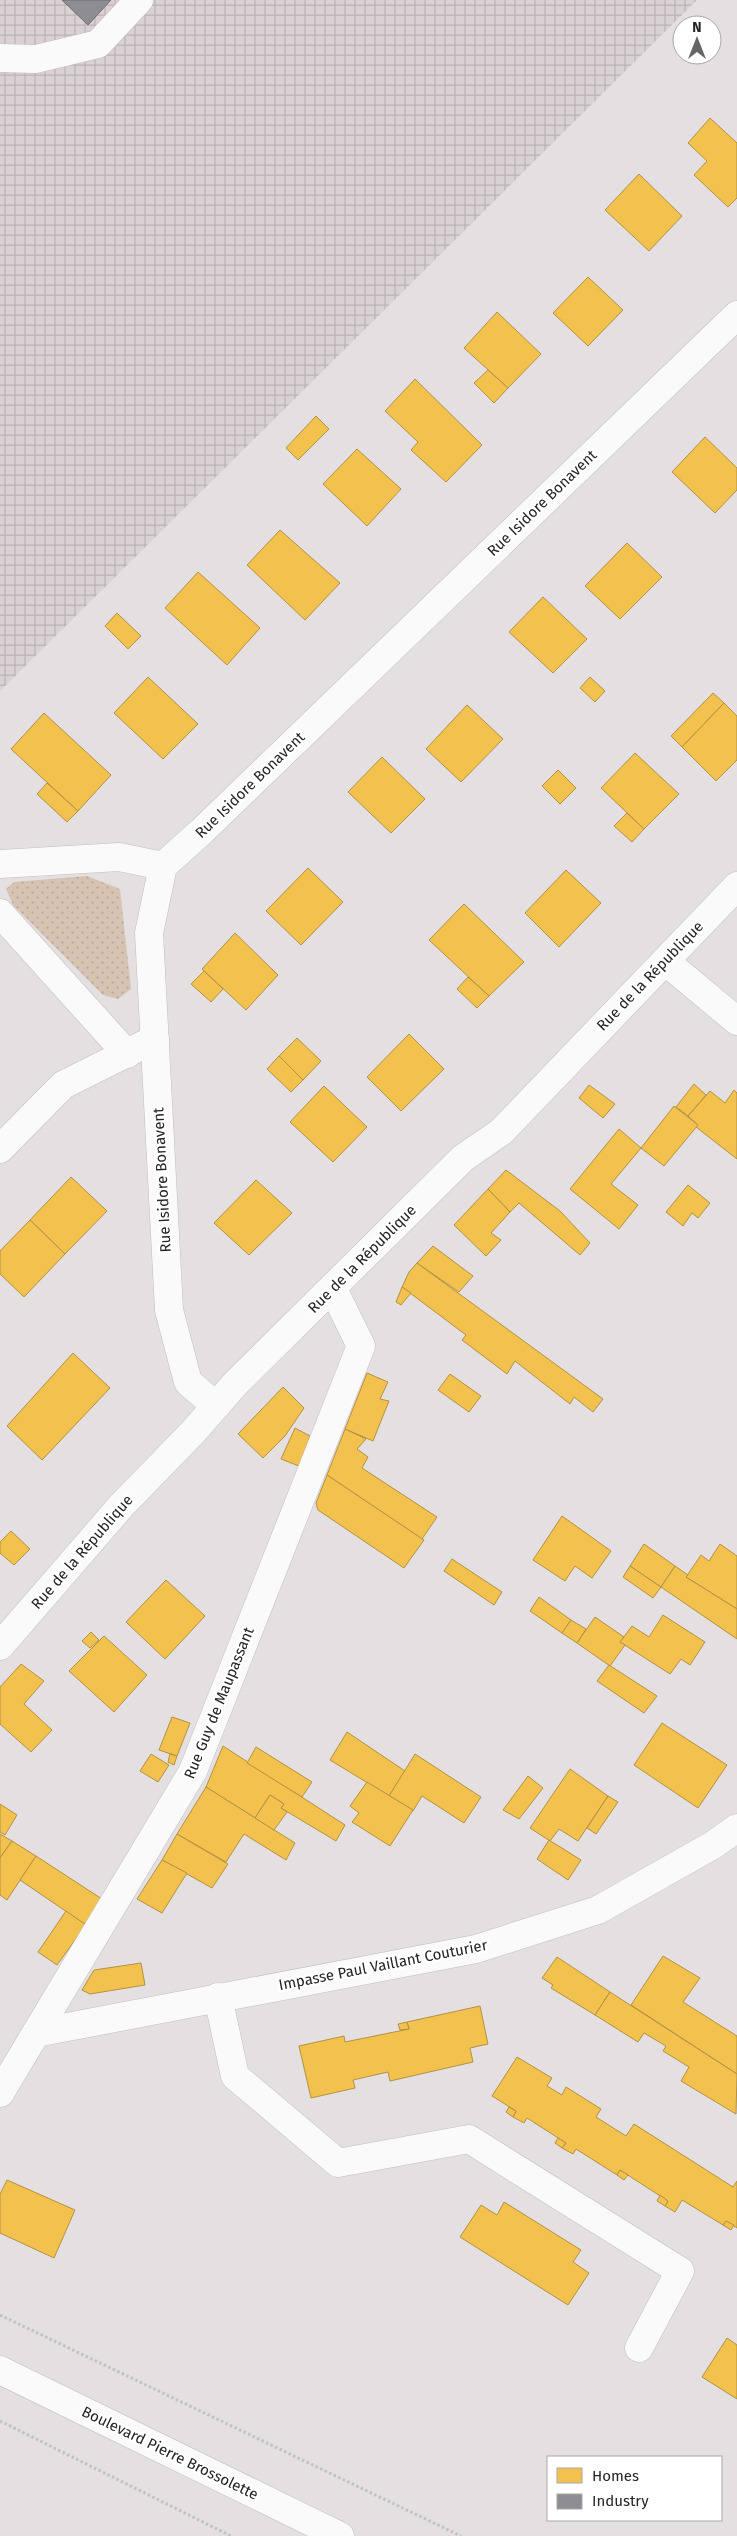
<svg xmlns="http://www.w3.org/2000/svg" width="737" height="2536" font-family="'Fira Sans',sans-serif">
  <defs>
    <pattern id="industrial-grid" width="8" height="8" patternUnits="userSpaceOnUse" patternTransform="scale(1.25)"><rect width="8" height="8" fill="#dad1d4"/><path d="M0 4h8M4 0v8" fill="none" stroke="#bbb3b6"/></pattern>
    <pattern id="green-dots" width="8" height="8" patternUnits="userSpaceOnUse" patternTransform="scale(1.25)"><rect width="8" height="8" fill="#d7c3b2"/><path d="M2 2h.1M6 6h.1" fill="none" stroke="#b8a799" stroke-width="1.8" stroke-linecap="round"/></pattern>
  </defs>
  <rect width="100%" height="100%" fill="#e4e0e2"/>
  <polygon fill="url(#industrial-grid)" points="0,0 697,0 0,691"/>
  <polygon fill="url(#green-dots)" points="87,876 120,889 131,989 118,999 103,995 13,905 6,889 14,882"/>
  <g fill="#f2c14e" stroke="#b49141">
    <polygon points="710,118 737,143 737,198 728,207 694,175 707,161 688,143"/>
    <polygon points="639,174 682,216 649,251 605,210"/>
    <polygon points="588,277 623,310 588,346 553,313"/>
    <polygon points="497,312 541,354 508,388 464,348"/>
    <polygon points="488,370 508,388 494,403 474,383"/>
    <polygon points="415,379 482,445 446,482 411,450 418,442 385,411"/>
    <polygon points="316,416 329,429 298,460 286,448"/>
    <polygon points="705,437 737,468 737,490 715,513 672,472"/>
    <polygon points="357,449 401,489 367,526 323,484"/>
    <polygon points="280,530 340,583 305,620 247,565"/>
    <polygon points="627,543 662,577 620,619 585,586"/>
    <polygon points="198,572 260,628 227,665 165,608"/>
    <polygon points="543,597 587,639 553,673 509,632"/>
    <polygon points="117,613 141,636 128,649 105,626"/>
    <polygon points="148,677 198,724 163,759 114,713"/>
    <polygon points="590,677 605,691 595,702 580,688"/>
    <polygon points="713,693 724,703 682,747 671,736"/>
    <polygon points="724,703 737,716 737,760 716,781 682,747"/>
    <polygon points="467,705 503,739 461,782 426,749"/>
    <polygon points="44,713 111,775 78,811 11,749"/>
    <polygon points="635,753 679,794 644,829 601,788"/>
    <polygon points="382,757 425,799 391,833 348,792"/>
    <polygon points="558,770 576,788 560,804 542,786"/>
    <polygon points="47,783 78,811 67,822 37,794"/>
    <polygon points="627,813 644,829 632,842 614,826"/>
    <polygon points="308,868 343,902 301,945 266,911"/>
    <polygon points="566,870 601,903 559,947 525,913"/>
    <polygon points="464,904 524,962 489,996 429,940"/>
    <polygon points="235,933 278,975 246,1010 202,969"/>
    <polygon points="204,971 223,989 211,1002 191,984"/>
    <polygon points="468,977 489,996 477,1008 457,989"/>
    <polygon points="409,1034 444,1069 401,1111 367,1077"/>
    <polygon points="297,1038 321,1061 303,1080 279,1056"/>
    <polygon points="279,1056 303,1080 291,1092 267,1069"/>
    <polygon points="694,1084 706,1095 688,1116 676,1107"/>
    <polygon points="589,1085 615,1104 603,1118 579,1098"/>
    <polygon points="324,1086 367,1127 333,1162 290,1122"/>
    <polygon points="734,1090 737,1093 737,1159 696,1127 698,1125 688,1116 710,1091 725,1103"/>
    <polygon points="674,1106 698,1125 664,1166 641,1148"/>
    <polygon points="619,1129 641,1148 611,1184 638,1205 619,1229 570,1189"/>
    <polygon points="506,1170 560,1211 590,1243 580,1255 519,1203 510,1212 488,1189"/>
    <polygon points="71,1177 107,1211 65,1254 30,1220"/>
    <polygon points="256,1180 292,1213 249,1255 214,1223"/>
    <polygon points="688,1185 710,1203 698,1218 692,1213 683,1226 666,1212"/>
    <polygon points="488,1189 510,1212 491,1233 501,1240 486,1256 454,1225"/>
    <polygon points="30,1220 65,1254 24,1297 0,1274 0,1251"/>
    <polygon points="433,1246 473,1276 459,1292 417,1263"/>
    <polygon points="417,1263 603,1399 593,1412 574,1397 570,1404 515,1361 507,1374 462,1340 466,1335 402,1287 409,1272"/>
    <polygon points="402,1287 411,1293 401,1305 396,1302"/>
    <polygon points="73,1353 110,1388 42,1460 7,1426"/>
    <polygon points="367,1373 388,1382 380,1399 389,1401 373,1441 345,1429"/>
    <polygon points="450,1374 481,1396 469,1412 438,1390"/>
    <polygon points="283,1387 304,1408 285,1436 263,1458 238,1434"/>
    <polygon points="295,1428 310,1436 299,1466 281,1459"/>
    <polygon points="345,1429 366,1439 357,1449 368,1457 362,1468 437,1517 422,1539 327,1475"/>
    <polygon points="327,1475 424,1540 404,1568 318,1510 316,1503"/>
    <polygon points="562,1516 611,1551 592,1578 575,1566 565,1581 533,1560"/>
    <polygon points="11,1531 30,1549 14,1565 0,1553 0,1542"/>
    <polygon points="644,1544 675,1566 661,1587 630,1566"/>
    <polygon points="720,1544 737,1556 737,1609 686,1577 701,1555 709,1561"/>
    <polygon points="452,1559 502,1592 494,1605 444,1571"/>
    <polygon points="630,1566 661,1587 653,1598 623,1577"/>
    <polygon points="675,1566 688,1575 686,1577 737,1609 737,1639 661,1587"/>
    <polygon points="166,1580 205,1616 165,1659 126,1622"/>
    <polygon points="539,1597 571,1620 562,1633 530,1611"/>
    <polygon points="663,1615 705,1642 690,1665 681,1659 670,1674 620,1642 632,1626 649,1637"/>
    <polygon points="595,1617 624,1637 620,1642 625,1645 610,1666 577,1643"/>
    <polygon points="571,1620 586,1629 577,1643 562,1633"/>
    <polygon points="91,1632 99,1640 90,1648 82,1641"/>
    <polygon points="104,1636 147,1675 114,1712 69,1671"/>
    <polygon points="21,1664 44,1681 24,1704 52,1730 31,1752 0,1724 0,1687"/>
    <polygon points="609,1665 657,1696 644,1713 597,1681"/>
    <polygon points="172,1717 190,1723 177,1756 159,1750"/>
    <polygon points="662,1723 727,1765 698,1808 634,1765"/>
    <polygon points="347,1732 405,1771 389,1796 330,1760"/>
    <polygon points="223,1746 345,1825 336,1841 281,1808 284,1804 270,1795 255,1818 206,1787"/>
    <polygon points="256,1747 312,1782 302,1797 247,1763"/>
    <polygon points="151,1754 169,1765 158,1782 140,1771"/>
    <polygon points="170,1754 177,1756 174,1765 168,1762"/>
    <polygon points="415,1754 481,1797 464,1823 422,1796 413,1811 389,1796"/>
    <polygon points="570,1769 608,1796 578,1841 559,1829 550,1841 530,1828"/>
    <polygon points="528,1776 543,1788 519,1819 503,1810"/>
    <polygon points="367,1782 413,1810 390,1846 352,1822 359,1813 350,1806"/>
    <polygon points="206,1787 295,1843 286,1860 244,1834 226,1862 177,1834"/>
    <polygon points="270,1795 284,1804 281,1808 287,1812 274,1830 255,1818"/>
    <polygon points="608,1796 618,1802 596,1834 587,1828"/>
    <polygon points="0,1804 17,1815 5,1835 0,1832"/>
    <polygon points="0,1834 12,1841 0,1858"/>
    <polygon points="177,1834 228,1864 212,1888 162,1860"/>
    <polygon points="549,1840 581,1860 568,1880 537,1859"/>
    <polygon points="12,1841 36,1856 7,1900 0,1895 0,1858"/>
    <polygon points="36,1856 102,1899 86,1925 20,1880"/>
    <polygon points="162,1860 187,1873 162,1913 137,1899"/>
    <polygon points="66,1911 86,1925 57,1965 38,1952"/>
    <polygon points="663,1956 700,1978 683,2002 737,2036 737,2074 631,2005"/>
    <polygon points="557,1957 610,1992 595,2015 551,1988 553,1985 542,1978"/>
    <polygon points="141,1963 145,1985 90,1994 82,1990 94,1970"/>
    <polygon points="610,1992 737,2074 736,2114 681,2081 689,2067 663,2051 666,2046 644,2033 638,2042 595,2015"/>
    <polygon points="480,2006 488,2044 470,2048 473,2062 390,2081 388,2072 353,2080 355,2088 311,2098 299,2046 344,2036 345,2042 409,2029 407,2022"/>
    <polygon points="407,2022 409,2029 400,2030 398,2024"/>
    <polygon points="517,2057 552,2078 547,2086 562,2095 566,2087 601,2109 596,2117 626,2136 634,2124 733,2187 737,2181 737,2228 726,2221 723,2225 682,2200 675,2212 665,2206 668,2201 620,2170 617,2175 576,2149 573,2154 562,2148 566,2143 527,2118 524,2123 513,2117 516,2111 492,2096"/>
    <polygon points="509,2107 516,2111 513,2117 506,2112"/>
    <polygon points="558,2138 566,2143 562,2148 555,2143"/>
    <polygon points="620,2170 628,2175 624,2180 617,2175"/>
    <polygon points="7,2180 75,2210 54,2258 0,2233 0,2194"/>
    <polygon points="660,2195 668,2201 665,2206 657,2201"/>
    <polygon points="504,2202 581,2250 573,2262 589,2273 568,2305 460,2237 481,2205 497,2215"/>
    <polygon points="726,2221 734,2225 731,2230 723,2225"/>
    <polygon points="727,2338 737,2345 737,2399 702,2377"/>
  </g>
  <polygon fill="#8d8d92" stroke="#6e6d71" points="62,0 111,0 88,25"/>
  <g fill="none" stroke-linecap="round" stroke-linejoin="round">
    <defs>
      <g id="minor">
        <polyline points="0,58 36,59 98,44 139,0"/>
        <polyline points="0,864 119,857 163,866"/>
        <polyline points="0,913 127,1054"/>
        <polyline points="665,961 737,1021"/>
        <polyline points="0,1149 63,1085 155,1039"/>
        <polyline points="216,1406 188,1382 169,1310 149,933 163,866 202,831 737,315"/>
        <polyline points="0,1646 121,1506 193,1432 235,1384 463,1158 501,1132 737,886"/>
        <polyline points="218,1997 235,2076 338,2163 469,2139 680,2271 639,2348"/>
        <polyline points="36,2033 476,1949 598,1910 713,1845 737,1828"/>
        <polyline points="0,2093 193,1771 361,1346 333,1289"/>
      </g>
      <polyline id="major" points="0,2370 340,2536"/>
    </defs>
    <use href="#minor" stroke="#c0bebf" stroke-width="29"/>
    <use href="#major" stroke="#c0bebf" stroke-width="29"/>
    <g stroke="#c2c1c1" stroke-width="3" stroke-dasharray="2.5 2.5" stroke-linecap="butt">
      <polyline points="0,2315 461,2536"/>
      <polyline points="0,2421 231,2536"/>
    </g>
    <use href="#minor" stroke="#fbfafb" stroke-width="28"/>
    <use href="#major" stroke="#fbfafb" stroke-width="28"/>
  </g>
  <g text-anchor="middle" stroke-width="5" stroke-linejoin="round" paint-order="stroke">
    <g font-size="15" fill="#242223" stroke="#fff">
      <text transform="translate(542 503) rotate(-44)" y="5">Rue Isidore Bonavent</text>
      <text transform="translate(250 785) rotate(-44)" y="5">Rue Isidore Bonavent</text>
      <text transform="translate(650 976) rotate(-46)" y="5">Rue de la République</text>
      <text transform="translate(162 1180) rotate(-93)" y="5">Rue Isidore Bonavent</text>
      <text transform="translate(362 1259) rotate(-45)" y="5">Rue de la République</text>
      <text transform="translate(82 1552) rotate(-49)" y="5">Rue de la République</text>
      <text transform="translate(219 1703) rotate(-68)" y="5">Rue Guy de Maupassant</text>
      <text transform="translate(383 1965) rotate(-11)" y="5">Impasse Paul Vaillant Couturier</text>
      <text transform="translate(170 2453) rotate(26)" y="5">Boulevard Pierre Brossolette</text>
    </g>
  </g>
  <rect x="547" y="2456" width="175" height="65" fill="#ffffff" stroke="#a7a7a7"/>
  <rect x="557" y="2468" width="25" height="15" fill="#f2c14e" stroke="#a7a7a7"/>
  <text x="592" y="2481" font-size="15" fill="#242223">Homes</text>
  <rect x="557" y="2494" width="25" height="15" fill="#8d8d92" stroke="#a7a7a7"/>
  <text x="592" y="2506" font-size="15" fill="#242223">Industry</text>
  <g transform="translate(697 40)"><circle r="24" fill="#ffffff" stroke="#a7a7a7"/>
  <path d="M0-4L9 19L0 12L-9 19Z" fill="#676466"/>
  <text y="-8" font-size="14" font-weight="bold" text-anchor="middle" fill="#242223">N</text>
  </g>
</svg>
